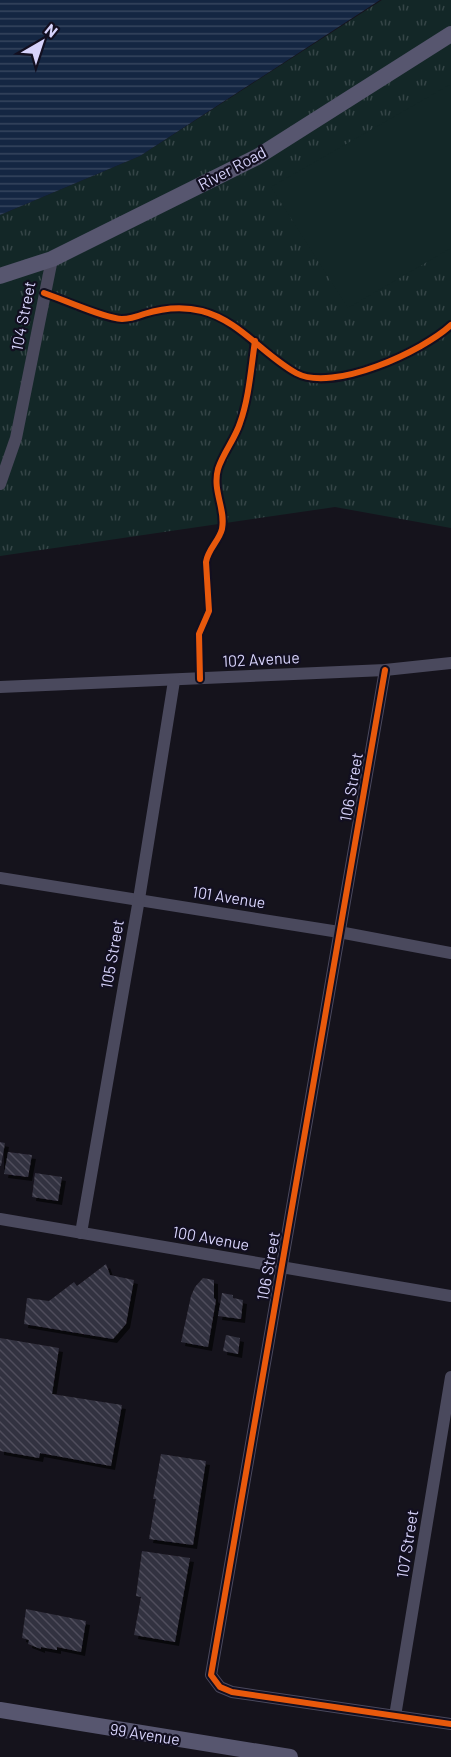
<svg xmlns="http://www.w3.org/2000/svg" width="451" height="1757" font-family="Barlow,sans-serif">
  <defs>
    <pattern id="park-tufts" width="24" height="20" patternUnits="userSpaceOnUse" patternTransform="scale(1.5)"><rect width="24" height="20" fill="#132727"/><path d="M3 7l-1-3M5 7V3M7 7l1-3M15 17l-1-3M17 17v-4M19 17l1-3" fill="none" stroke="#354547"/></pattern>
    <pattern id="water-rules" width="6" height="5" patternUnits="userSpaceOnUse" patternTransform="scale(1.5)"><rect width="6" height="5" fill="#142642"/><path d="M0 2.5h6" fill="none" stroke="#35455e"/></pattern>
    <pattern id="building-back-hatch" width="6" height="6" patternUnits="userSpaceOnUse" patternTransform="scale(1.5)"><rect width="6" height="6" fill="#33313f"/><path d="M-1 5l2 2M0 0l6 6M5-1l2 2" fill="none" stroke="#504e5c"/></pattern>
    <filter id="shadow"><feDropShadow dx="4" dy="4" stdDeviation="0" flood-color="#0009"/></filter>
  </defs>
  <rect width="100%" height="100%" fill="#15131c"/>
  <polygon fill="url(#park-tufts)" points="382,0 451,0 451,528 335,507 0,556 0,215 140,156"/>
  <polygon fill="#132727" points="451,84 451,248 348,308 271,187"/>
  <polygon fill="url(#water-rules)" points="0,0 380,0 140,156 0,215"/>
  <g fill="url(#building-back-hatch)" filter="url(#shadow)">
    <polygon points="0,1142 5,1143 1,1166 0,1166"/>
    <polygon points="8,1152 32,1155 28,1177 4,1174"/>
    <polygon points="35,1173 62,1177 58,1201 32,1197"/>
    <polygon points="106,1264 110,1275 134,1280 126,1324 113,1339 24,1324 27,1298 49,1301 74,1282 77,1286"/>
    <polygon points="203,1278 214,1280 214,1298 216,1300 208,1347 181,1342 191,1296 195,1287"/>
    <polygon points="222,1293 233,1295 233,1298 243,1300 241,1319 218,1316"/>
    <polygon points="226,1335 240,1338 238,1354 223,1351"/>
    <polygon points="0,1338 59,1348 52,1394 122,1405 111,1466 40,1453 39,1458 0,1451"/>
    <polygon points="161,1454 206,1461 193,1545 149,1539 156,1499 153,1499"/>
    <polygon points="142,1551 190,1558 175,1642 134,1635 141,1597 136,1596"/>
    <polygon points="26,1609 86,1621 81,1652 57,1647 57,1650 41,1647 41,1649 28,1644 29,1640 22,1638"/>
  </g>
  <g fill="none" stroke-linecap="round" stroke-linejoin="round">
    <g stroke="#4a495d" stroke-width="12">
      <polyline points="0,484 16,438 52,259"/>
      <polyline points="385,670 211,1675 220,1687 232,1692 451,1724"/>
      <polyline points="0,687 385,670 451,663"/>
      <polyline points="0,878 339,932 451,953"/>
      <polyline points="0,1219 451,1296"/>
      <polyline points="81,1233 139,899 174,681"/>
      <polyline points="395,1716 451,1377"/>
    </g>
    <g stroke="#57566f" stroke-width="16">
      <polyline points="0,276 52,259 257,157 451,34"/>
      <polyline points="0,1710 290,1757"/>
    </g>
    <defs>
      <g id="cycleway">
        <path d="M44,293c18,6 62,26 78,26 8,0 14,-2 22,-5 19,-6 38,-8 58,-3 38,10 60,43 94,62 37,20 127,-22 155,-48"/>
        <polyline points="385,670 211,1675 220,1687 232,1692 451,1724"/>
        <path d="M200,679l-1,-45 10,-23 -3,-49c2,-13 13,-21 16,-33 4,-20 -10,-38 -4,-60 5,-16 17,-30 22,-46 9,-25 11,-55 15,-82"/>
      </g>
    </defs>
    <use href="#cycleway" stroke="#120f20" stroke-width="10"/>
    <use href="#cycleway" stroke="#e8590c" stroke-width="6"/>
  </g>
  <g text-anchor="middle" stroke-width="4.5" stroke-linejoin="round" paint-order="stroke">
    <g font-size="16" fill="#d7d3fb" stroke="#120f20">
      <text transform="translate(232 168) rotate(-28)" y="6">River Road</text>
      <text transform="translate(23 316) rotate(-79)" y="6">104 Street</text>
      <text transform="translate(261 659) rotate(-3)" y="6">102 Avenue</text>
      <text transform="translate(351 787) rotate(-80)" y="6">106 Street</text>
      <text transform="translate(229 897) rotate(9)" y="6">101 Avenue</text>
      <text transform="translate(112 954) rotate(-80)" y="6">105 Street</text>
      <text transform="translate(211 1238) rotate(10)" y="6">100 Avenue</text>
      <text transform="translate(268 1266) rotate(-80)" y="6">106 Street</text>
      <text transform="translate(407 1544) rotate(-81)" y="6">107 Street</text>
      <text transform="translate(145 1734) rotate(9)" y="6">99 Avenue</text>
    </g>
  </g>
  <g transform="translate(42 42) rotate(39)" stroke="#120f20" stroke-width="4.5" paint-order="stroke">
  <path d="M0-4.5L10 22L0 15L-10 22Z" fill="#d7d3fb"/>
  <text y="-9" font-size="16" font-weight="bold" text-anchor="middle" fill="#d7d3fb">N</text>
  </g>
</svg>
